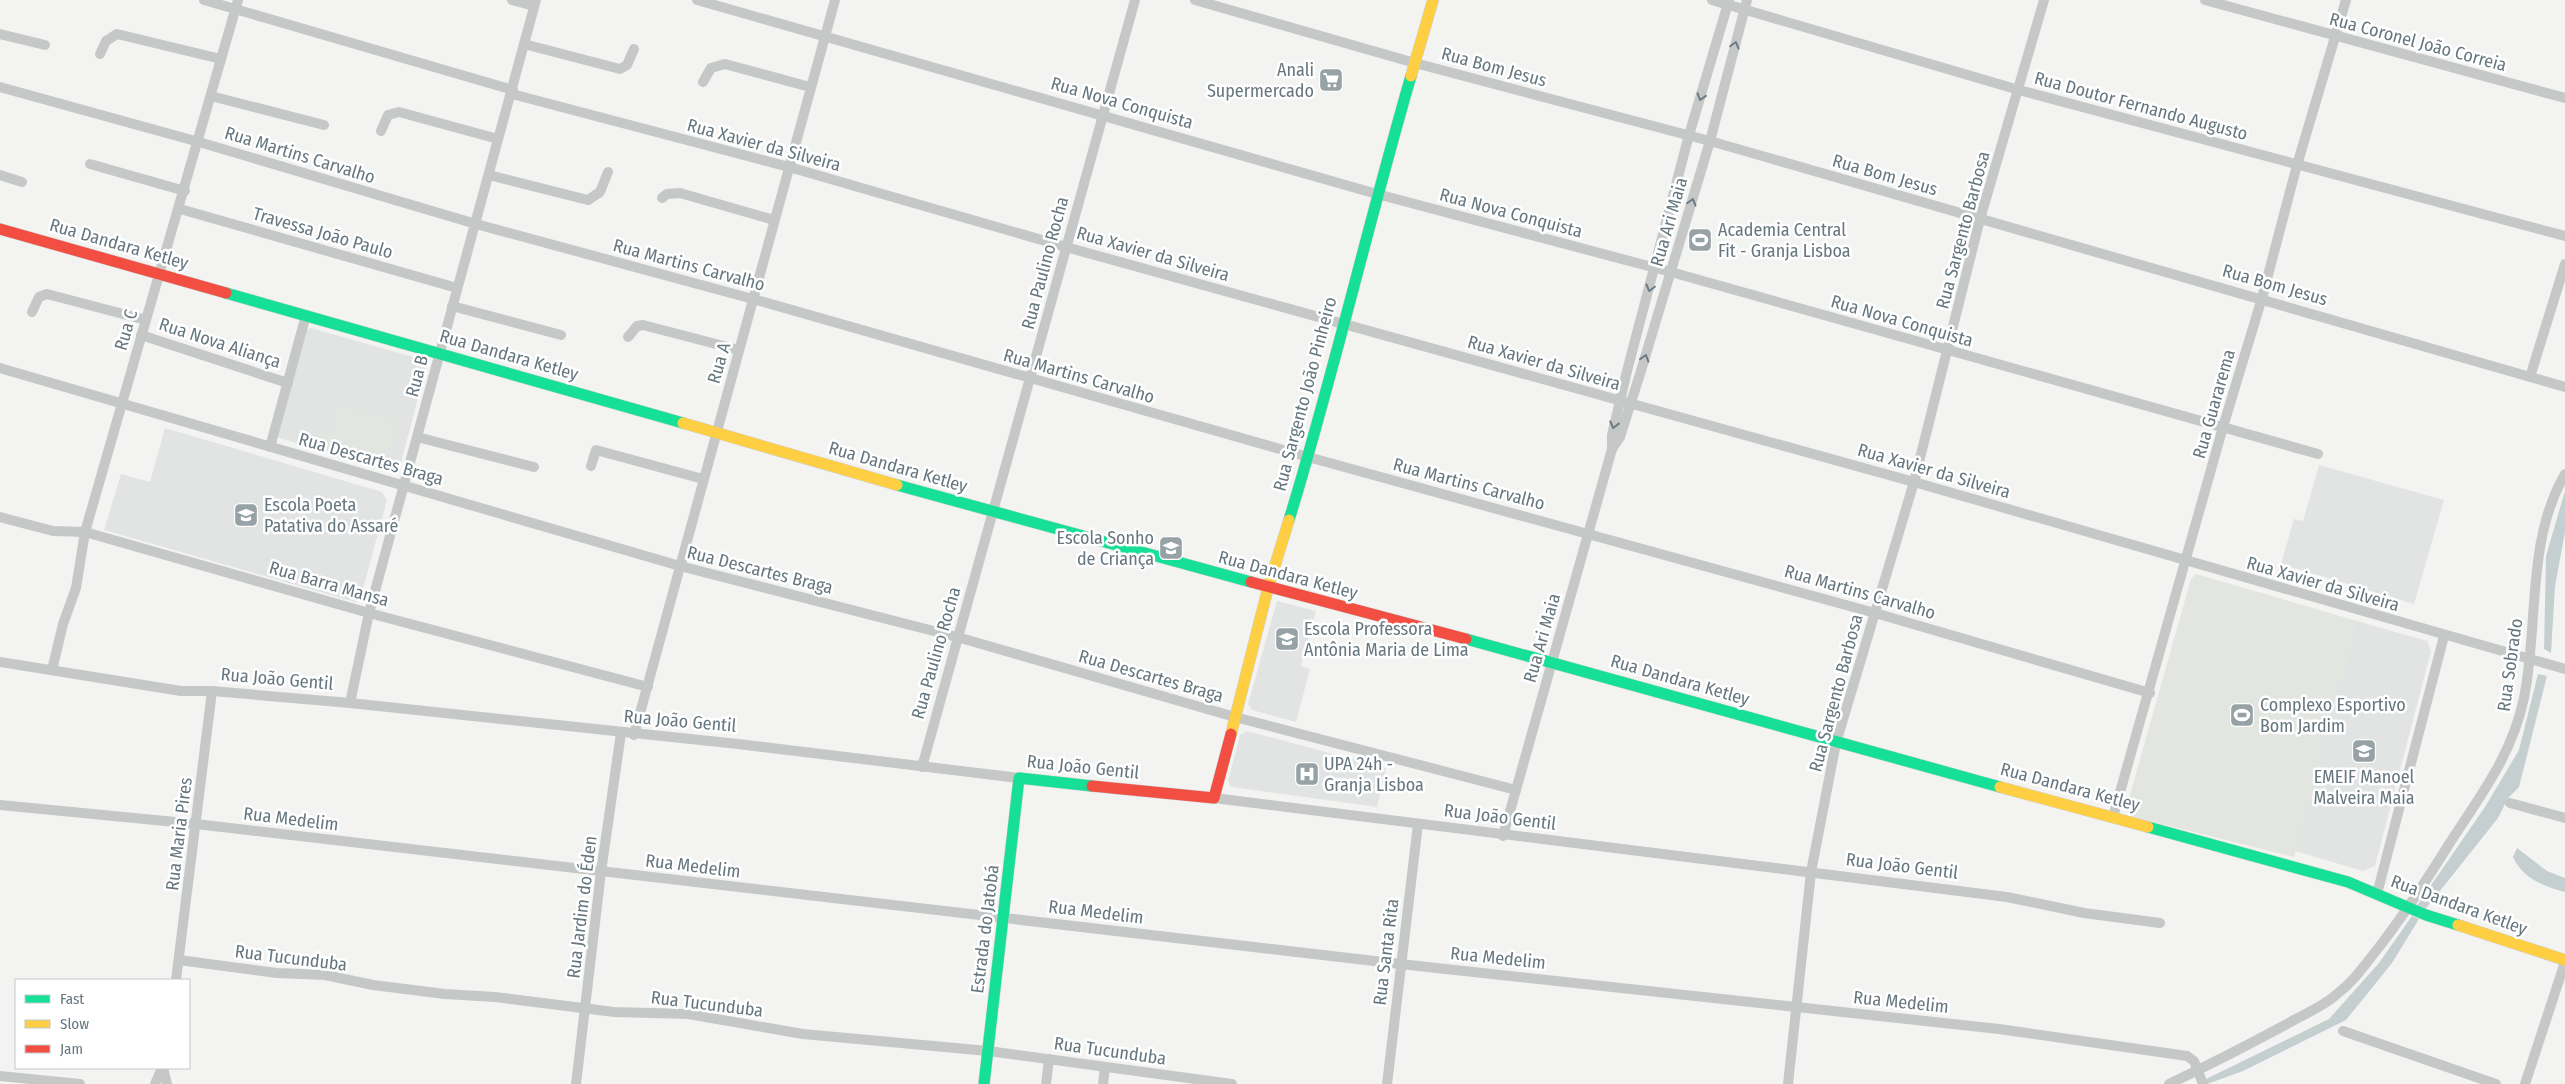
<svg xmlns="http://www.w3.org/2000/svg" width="2565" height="1084" font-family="'Fira Sans Condensed',sans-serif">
  <rect width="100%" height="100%" fill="#f3f3f2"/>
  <g fill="#e2e4e3">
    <polygon points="311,328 424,360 427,364 400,466 391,470 276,437 305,330"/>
    <polygon points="165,428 382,492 387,500 360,600 355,602 104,530 121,474 150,482"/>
    <polygon points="2319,465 2444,500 2414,604 2281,564 2294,519 2303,521"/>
    <polygon points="1277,601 1316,611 1301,666 1310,669 1296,722 1252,710 1248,704"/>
    <polygon points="2357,621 2427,641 2431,651 2375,866 2363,871 2295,851"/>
    <polygon points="1247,731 1386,768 1377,807 1231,787 1228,781 1240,735"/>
  </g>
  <g fill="#e2e5e0">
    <polygon points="336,405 398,422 386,465 324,448"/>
    <polygon points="2196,574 2357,621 2294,857 2130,816 2126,809 2191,579"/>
  </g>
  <g fill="#c6cfd0">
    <polygon points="2565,491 2565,532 2555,586 2551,653 2544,649 2546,556"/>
    <polygon points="2538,674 2547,676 2519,787 2508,798 2498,818 2424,911 2416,907 2485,807 2519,750"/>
    <path d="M2517,848l30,23 18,7v14c-21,-6 -42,-13 -52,-35z"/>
    <polygon points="2412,916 2419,919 2392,963 2346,1020 2243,1071 2207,1084 2206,1079 2329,1019 2379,963"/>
  </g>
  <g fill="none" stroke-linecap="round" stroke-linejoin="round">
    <defs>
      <g id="fast">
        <polyline points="226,293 683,423"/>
        <polyline points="897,485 1251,582"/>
        <path d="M1289,520c45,-147 79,-296 122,-444"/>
        <polyline points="1466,639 2000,787"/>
        <polyline points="2148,827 2348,882 2426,915 2458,925"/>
        <polyline points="984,1084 1019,778 1092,786"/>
      </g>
      <g id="slow">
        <polyline points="1411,76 1433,0"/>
        <polyline points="683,423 897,485"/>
        <polyline points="1231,734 1268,588 1289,520"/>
        <polyline points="2000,787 2148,827"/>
        <polyline points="2458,925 2565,960"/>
      </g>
      <g id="jam">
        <polyline points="0,229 226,293"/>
        <polyline points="1251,582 1466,639"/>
        <polyline points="1092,786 1214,798 1231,734"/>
      </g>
    </defs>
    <use href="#fast" stroke="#cfd0d0" stroke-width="12"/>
    <use href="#slow" stroke="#cfd0d0" stroke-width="12"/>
    <use href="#jam" stroke="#cfd0d0" stroke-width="12"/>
    <g stroke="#c6c8c8" stroke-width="10">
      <polyline points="204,0 513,90"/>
      <polyline points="512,0 534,6"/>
      <polyline points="697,0 1377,194 1671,272 2318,454"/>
      <polyline points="1195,0 1415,63 1710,141 2565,387"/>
      <polyline points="1712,0 2019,90 2565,236"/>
      <polyline points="2205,0 2565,98"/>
      <polyline points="0,34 45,45"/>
      <polyline points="524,44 620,69 627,65 634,49"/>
      <polyline points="100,54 106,41 117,34 221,59"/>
      <polyline points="703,82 711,68 725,64 810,87"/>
      <polyline points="0,87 199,142 476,224 753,299 1308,457 1875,613 2150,693"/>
      <polyline points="512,94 789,167 1066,247 1914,482 2565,669"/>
      <polyline points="211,96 324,125"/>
      <polyline points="381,131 388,115 399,112 498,139"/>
      <polyline points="90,164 185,191"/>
      <polyline points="0,175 22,182"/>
      <polyline points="489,175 588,200 600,192 608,172"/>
      <polyline points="662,198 667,194 680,193 774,220"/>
      <polyline points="180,209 457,288"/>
      <polyline points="452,306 561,335"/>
      <polyline points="32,312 39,297 47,294 146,320"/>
      <polyline points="141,335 288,383"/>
      <polyline points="628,337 637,326 643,325 739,350"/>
      <polyline points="0,368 680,566 957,637 1235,717 1516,790"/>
      <polyline points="2530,377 2565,264"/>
      <polyline points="417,437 534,467"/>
      <polyline points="270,447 306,315"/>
      <polyline points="1612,449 1612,435 1627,371 1689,135 1729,0"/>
      <polyline points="591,466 596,450 703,479"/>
      <polyline points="0,517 53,531 85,532 369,613 648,687"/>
      <polyline points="0,662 181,691 212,691 350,703 738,744 1019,778"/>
      <polyline points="52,670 63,624 76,588 85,532 238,0"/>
      <polyline points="350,703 369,613 536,0"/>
      <polyline points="634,735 835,0"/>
      <polyline points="922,767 1135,0"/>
      <polyline points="1214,798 2007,897 2084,913 2160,923"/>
      <polyline points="2510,803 2565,818"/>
      <polyline points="0,805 196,824 1400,964 1999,1029 2187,1056 2194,1061 2203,1084"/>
      <polyline points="2113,817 2223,427 2262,298 2297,165 2346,0"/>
      <polyline points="1503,836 1612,449 1620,437 1640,374 1710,141 1747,0"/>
      <polyline points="2377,894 2444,636"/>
      <polyline points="179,960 277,973 325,975 373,985 445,994 495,997 614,1012 688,1014 803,1034 988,1051 1232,1084"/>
      <polyline points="176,980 212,691"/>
      <polyline points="2343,1031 2496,1084"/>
      <polyline points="163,1068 167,1084"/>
      <polyline points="0,1076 80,1084"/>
      <polyline points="155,1084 162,1068"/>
      <polyline points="576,1084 601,872 621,733"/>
      <polyline points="1046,1084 1049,1059"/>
      <polyline points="1103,1084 1105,1068"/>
      <polyline points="1387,1084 1418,824"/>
      <polyline points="1788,1084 1811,872 1836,743 1914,482 1980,219 2044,0"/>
      <path d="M2169,1084c40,-19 79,-39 118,-60 17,-10 36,-17 50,-30 16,-12 27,-28 39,-43 26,-33 48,-67 70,-102 32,-51 65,-90 78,-151 15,-74 2,-157 41,-224"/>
      <polyline points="2525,1084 2565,962"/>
    </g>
    <use href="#fast" stroke="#16e098" stroke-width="11"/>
    <use href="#slow" stroke="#ffcf43" stroke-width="11"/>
    <use href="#jam" stroke="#f24e42" stroke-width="11"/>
  </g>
  <defs><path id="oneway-chevron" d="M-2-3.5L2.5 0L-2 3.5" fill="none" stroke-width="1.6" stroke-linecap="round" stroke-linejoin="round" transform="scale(1.25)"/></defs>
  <g stroke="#6b7b83">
    <use href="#oneway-chevron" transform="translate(1735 45) rotate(-75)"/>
    <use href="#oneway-chevron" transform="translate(1701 97) rotate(107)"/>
    <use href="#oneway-chevron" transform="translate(1692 202) rotate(-74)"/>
    <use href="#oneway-chevron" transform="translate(1650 288) rotate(105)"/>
    <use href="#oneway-chevron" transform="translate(1645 358) rotate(-73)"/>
    <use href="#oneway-chevron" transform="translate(1614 425) rotate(104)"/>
  </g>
  <defs>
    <symbol id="supermarket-square" viewBox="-11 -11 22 22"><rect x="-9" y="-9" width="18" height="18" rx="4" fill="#97a2a7" stroke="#fff"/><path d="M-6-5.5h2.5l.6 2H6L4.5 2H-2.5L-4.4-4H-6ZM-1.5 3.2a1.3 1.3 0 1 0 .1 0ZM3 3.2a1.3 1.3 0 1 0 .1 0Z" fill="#fff"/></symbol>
    <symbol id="stadium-square" viewBox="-11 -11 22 22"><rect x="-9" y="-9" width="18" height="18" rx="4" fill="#97a2a7" stroke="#fff"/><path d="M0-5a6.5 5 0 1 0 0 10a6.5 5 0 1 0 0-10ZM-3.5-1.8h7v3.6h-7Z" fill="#fff"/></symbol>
    <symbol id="school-square" viewBox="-11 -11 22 22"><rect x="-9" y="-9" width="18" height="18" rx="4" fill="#97a2a7" stroke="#fff"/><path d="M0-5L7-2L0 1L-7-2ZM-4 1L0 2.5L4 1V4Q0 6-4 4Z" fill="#fff"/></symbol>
    <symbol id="hospital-square" viewBox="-11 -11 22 22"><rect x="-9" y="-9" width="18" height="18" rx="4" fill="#97a2a7" stroke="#fff"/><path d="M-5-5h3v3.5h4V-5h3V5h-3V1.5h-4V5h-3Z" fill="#fff"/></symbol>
  </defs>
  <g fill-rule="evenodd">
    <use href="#supermarket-square" x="1317" y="66" width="28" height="28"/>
    <use href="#stadium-square" x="1686" y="226" width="28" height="28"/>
    <use href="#school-square" x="232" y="501" width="28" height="28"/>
    <use href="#school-square" x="1157" y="534" width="28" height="28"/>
    <use href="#school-square" x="1273" y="625" width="28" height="28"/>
    <use href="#stadium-square" x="2228" y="701" width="28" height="28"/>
    <use href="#school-square" x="2350" y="737" width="28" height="28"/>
    <use href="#hospital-square" x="1293" y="760" width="28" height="28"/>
  </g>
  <g text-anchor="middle" stroke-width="5" stroke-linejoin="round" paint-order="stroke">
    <g font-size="18" fill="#66777f" stroke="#fff">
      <text transform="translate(2418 42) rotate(15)" y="6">Rua Coronel João Correia</text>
      <text transform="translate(1494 67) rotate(15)" y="6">Rua Bom Jesus</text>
      <text transform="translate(1122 103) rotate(16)" y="6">Rua Nova Conquista</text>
      <text transform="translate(2141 106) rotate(15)" y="6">Rua Doutor Fernando Augusto</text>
      <text transform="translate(764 145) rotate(15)" y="6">Rua Xavier da Silveira</text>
      <text transform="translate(300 155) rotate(17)" y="6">Rua Martins Carvalho</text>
      <text transform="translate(1885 175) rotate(16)" y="6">Rua Bom Jesus</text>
      <text transform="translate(1511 213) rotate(15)" y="6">Rua Nova Conquista</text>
      <text transform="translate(1669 222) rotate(-74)" y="6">Rua Ari Maia</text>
      <text transform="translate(1963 230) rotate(-75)" y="6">Rua Sargento Barbosa</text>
      <text transform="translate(323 233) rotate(16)" y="6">Travessa João Paulo</text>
      <text transform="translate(119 244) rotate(16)" y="6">Rua Dandara Ketley</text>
      <text transform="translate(1153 254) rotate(16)" y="6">Rua Xavier da Silveira</text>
      <text transform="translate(1045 263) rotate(-75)" y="6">Rua Paulino Rocha</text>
      <text transform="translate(689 265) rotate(15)" y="6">Rua Martins Carvalho</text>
      <text transform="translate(2275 285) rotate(16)" y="6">Rua Bom Jesus</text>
      <text transform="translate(1902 321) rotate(16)" y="6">Rua Nova Conquista</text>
      <text transform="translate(126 330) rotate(-74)" y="6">Rua C</text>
      <text transform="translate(220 343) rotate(18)" y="6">Rua Nova Aliança</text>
      <text transform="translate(509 355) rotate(16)" y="6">Rua Dandara Ketley</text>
      <text transform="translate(719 363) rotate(-74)" y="6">Rua A</text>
      <text transform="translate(1544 363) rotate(16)" y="6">Rua Xavier da Silveira</text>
      <text transform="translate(417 376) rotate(-75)" y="6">Rua B</text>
      <text transform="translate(1079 376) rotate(16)" y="6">Rua Martins Carvalho</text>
      <text transform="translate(1305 394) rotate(-75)" y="6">Rua Sargento João Pinheiro</text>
      <text transform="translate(2214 404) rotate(-74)" y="6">Rua Guararema</text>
      <text transform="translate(371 459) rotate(16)" y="6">Rua Descartes Braga</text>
      <text transform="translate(898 467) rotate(16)" y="6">Rua Dandara Ketley</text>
      <text transform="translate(1934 471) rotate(16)" y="6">Rua Xavier da Silveira</text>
      <text transform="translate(1469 484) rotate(15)" y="6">Rua Martins Carvalho</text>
      <text transform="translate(760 570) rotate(14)" y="6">Rua Descartes Braga</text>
      <text transform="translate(1288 575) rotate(15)" y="6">Rua Dandara Ketley</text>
      <text transform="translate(329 584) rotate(16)" y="6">Rua Barra Mansa</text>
      <text transform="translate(2323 584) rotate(16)" y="6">Rua Xavier da Silveira</text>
      <text transform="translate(1860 592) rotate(16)" y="6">Rua Martins Carvalho</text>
      <text transform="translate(1542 638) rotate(-74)" y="6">Rua Ari Maia</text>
      <text transform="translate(936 653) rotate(-74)" y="6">Rua Paulino Rocha</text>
      <text transform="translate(2510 665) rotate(-82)" y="6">Rua Sobrado</text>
      <text transform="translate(1151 676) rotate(16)" y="6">Rua Descartes Braga</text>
      <text transform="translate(277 679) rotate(5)" y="6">Rua João Gentil</text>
      <text transform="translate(1680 680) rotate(16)" y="6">Rua Dandara Ketley</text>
      <text transform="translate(1836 693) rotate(-75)" y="6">Rua Sargento Barbosa</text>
      <text transform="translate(680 721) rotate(5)" y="6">Rua João Gentil</text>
      <text transform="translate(1083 767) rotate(6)" y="6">Rua João Gentil</text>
      <text transform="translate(2070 787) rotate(15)" y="6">Rua Dandara Ketley</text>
      <text transform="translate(1500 817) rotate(7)" y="6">Rua João Gentil</text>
      <text transform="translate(291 819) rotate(7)" y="6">Rua Medelim</text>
      <text transform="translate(179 834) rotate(-83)" y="6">Rua Maria Pires</text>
      <text transform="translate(693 866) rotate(7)" y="6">Rua Medelim</text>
      <text transform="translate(1902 866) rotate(7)" y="6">Rua João Gentil</text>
      <text transform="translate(2459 905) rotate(20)" y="6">Rua Dandara Ketley</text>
      <text transform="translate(582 907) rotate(-83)" y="6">Rua Jardim do Éden</text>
      <text transform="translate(1096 912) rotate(7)" y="6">Rua Medelim</text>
      <text transform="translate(985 929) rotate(-83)" y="6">Estrada do Jatobá</text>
      <text transform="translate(1386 952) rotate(-83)" y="6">Rua Santa Rita</text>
      <text transform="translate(291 958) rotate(7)" y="6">Rua Tucunduba</text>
      <text transform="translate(1498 958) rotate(6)" y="6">Rua Medelim</text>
      <text transform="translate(1901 1002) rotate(6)" y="6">Rua Medelim</text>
      <text transform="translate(707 1004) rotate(7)" y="6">Rua Tucunduba</text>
      <text transform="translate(1110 1051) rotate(8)" y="6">Rua Tucunduba</text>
    </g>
    <g font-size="18" fill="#66777f" stroke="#fff" text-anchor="start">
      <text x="1314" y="76" text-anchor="end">Anali<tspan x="1314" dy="21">Supermercado</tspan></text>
      <text x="1718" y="236">Academia Central<tspan x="1718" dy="21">Fit - Granja Lisboa</tspan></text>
      <text x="264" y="511">Escola Poeta<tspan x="264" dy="21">Patativa do Assaré</tspan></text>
      <text x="1154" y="544" text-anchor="end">Escola Sonho<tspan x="1154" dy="21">de Criança</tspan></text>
      <text x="1304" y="635">Escola Professora<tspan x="1304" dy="21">Antônia Maria de Lima</tspan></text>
      <text x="2260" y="711">Complexo Esportivo<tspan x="2260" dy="21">Bom Jardim</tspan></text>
      <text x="1324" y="770">UPA 24h -<tspan x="1324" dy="21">Granja Lisboa</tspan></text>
      <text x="2364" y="783" text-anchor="middle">EMEIF Manoel<tspan x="2364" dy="21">Malveira Maia</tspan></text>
    </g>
  </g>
  <rect x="15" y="979" width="175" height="90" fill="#ffffff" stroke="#c2c9cc"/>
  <rect x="25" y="995" width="25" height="8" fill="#16e098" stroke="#c2c9cc"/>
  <text x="60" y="1004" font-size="15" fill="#66777f">Fast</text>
  <rect x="25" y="1020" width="25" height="8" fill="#ffcf43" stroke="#c2c9cc"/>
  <text x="60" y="1029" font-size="15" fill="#66777f">Slow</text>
  <rect x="25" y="1045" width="25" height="8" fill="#f24e42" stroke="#c2c9cc"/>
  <text x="60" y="1054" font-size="15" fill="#66777f">Jam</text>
</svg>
